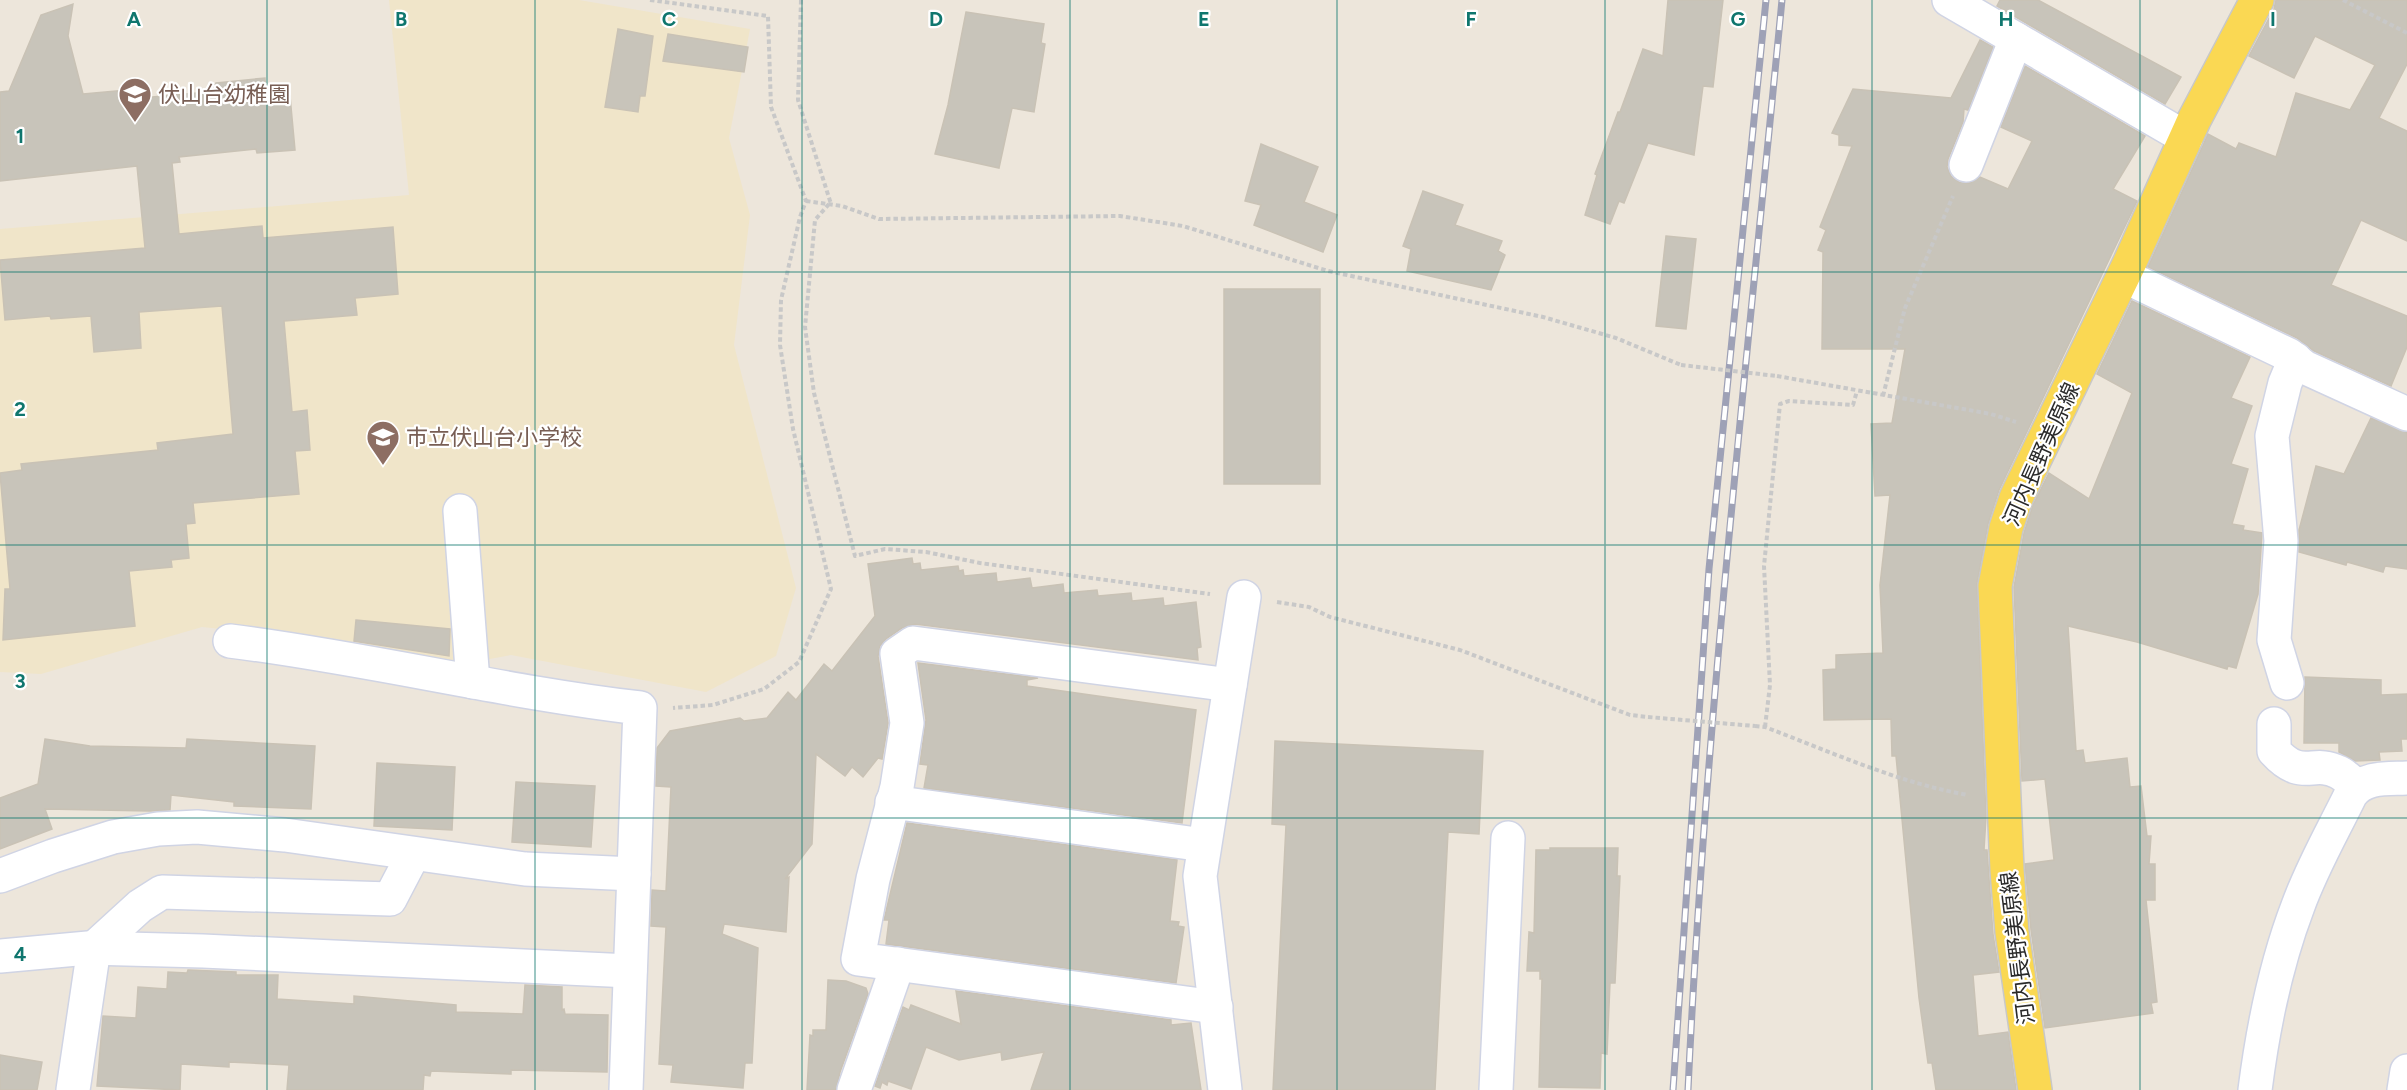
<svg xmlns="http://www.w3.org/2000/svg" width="2407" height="1090" font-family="Figtree,'Noto Sans JP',sans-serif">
  <rect width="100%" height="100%" fill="#ede6db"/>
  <polygon fill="#f0e5c9" points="389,0 579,0 750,29 729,138 750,215 734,345 796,588 776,656 706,692 511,655 452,666 301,637 202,627 41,674 0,672 0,229 409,195"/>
  <g fill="#c8c4ba" stroke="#c9c2b5" stroke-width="1.5">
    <polygon points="1668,0 1723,0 1713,87 1703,86 1694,155 1648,143 1624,203 1619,201 1610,224 1585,215 1597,175 1595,174 1618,112 1620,112 1643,49 1663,56"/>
    <polygon points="2000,0 2038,0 2181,77 2165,104 1997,6"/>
    <polygon points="2276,0 2407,0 2407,64 2379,118 2407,131 2407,241 2361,220 2331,285 2407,316 2407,347 2391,386 2314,351 2297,338 2148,267 2208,134 2236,149 2239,143 2276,157 2296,93 2350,110 2375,65 2315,36 2294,78 2249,56 2274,9"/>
    <polygon points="73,4 68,36 83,94 138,89 152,97 208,92 216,83 265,78 266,98 290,96 295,150 257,153 256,149 179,157 180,162 172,163 179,234 262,226 263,238 393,227 398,294 355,298 357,315 284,321 292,412 307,410 310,450 295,451 299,494 193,503 195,523 186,524 189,558 171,560 172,567 129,571 135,626 3,640 5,589 10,589 0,473 22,470 21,464 158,450 157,443 233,434 222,306 139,312 141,348 94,352 91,316 51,319 50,316 5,320 0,260 145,248 137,166 0,181 0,92 9,91 41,15"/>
    <polygon points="966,12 1044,24 1041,43 1045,44 1034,112 1012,108 999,168 935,154 948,105"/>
    <polygon points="618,29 653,36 645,96 640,96 638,112 605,107"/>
    <polygon points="668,34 748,47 744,72 663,61"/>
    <polygon points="1980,40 1993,47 1968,110 1964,109 1963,122 1948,159 1947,167 1951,176 1959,182 1969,183 1980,177 2008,189 2032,141 2001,127 2025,66 2145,136 2113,189 2137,201 1999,490 1988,524 1977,583 1986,817 1984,850 1987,850 1993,934 1999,972 1973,975 1978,1036 2008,1032 2016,1090 1936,1090 1932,1063 1928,1063 1919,998 1896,756 1892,756 1891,719 1824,720 1823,670 1836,669 1836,655 1883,653 1880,585 1890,495 1875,496 1871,424 1892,423 1905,349 1822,349 1823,252 1818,250 1826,230 1820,227 1852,146 1839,145 1839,135 1832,133 1853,89 1951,98"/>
    <polygon points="1261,144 1318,167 1304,202 1337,215 1323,252 1254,225 1261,205 1245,201"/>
    <polygon points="1423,191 1463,205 1455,225 1502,241 1498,251 1505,255 1491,290 1407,271 1411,249 1403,246"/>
    <polygon points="1666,236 1696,239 1686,329 1656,326"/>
    <rect x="1224" y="289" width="96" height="195"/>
    <polygon points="2132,301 2250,357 2231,398 2252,406 2231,464 2248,469 2232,524 2244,526 2243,530 2262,533 2258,594 2236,668 2228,666 2227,669 2137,642 2068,626 2076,751 2083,750 2085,763 2127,758 2130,787 2141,786 2147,836 2151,836 2149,864 2155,864 2155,900 2146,900 2157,1002 2151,1003 2153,1013 2045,1028 2031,930 2025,864 2054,860 2045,779 2022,781 2014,587 2024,533 2033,505 2049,473 2089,499 2132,393 2097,374"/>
    <polygon points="2371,418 2407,432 2407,569 2385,566 2383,572 2347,562 2346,565 2299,552 2299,530 2316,466 2344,474"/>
    <polygon points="912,558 913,564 920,563 921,570 958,566 959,571 963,570 964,576 996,573 997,582 1030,578 1032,588 1063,584 1064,593 1097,590 1098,596 1131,593 1132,601 1163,598 1164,606 1196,602 1201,647 1197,648 1198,660 915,624 902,628 886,639 880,646 878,656 888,723 882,759 878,758 863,777 852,767 845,776 816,754 812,844 785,879 789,877 786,932 724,924 722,934 758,948 752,1063 745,1063 743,1088 671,1082 673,1065 659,1064 666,927 651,926 652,890 666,891 671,787 656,786 657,748 670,731 740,718 744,721 767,718 788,692 796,700 824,664 832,671 875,616 868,564"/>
    <polygon points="356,620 450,629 449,656 354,641"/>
    <polygon points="918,663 1038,678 1027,680 1027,686 1196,710 1182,823 924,788 928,765 920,764 926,720"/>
    <polygon points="2305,677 2381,680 2381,695 2407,694 2407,739 2401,739 2402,751 2379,752 2380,760 2355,761 2339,752 2339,743 2304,743"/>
    <polygon points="45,739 90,746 186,748 187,739 315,746 311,809 234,806 234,802 171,795 170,810 150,811 45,809 52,829 0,849 0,798 38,784"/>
    <polygon points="1275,741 1483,751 1479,834 1448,832 1435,1090 1273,1090 1286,825 1272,824"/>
    <polygon points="377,763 455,767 452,830 374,826"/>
    <polygon points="516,782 595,786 591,847 512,842"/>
    <polygon points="907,823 1177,860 1170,921 1179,922 1178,926 1184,927 1176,983 886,944 889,920 884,920"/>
    <polygon points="1550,848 1618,848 1617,876 1620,876 1615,983 1610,983 1607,1054 1601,1053 1600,1088 1539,1087 1542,979 1540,979 1540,971 1527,971 1529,932 1534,933 1536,850 1550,850"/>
    <polygon points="188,970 236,972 236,975 278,975 277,999 354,1004 354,996 456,1005 456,1012 523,1014 525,985 562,987 562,1010 564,1009 565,1014 608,1015 607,1072 511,1070 511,1074 431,1071 430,1076 424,1075 423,1090 287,1090 289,1065 229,1062 229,1067 181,1064 180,1090 97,1086 103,1016 136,1018 138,987 167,989 168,972 187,973"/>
    <polygon points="828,980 846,981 866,988 868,994 840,1072 836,1090 807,1090 810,1035 813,1036 813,1030 826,1030"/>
    <polygon points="956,991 1171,1020 1171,1025 1191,1023 1201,1090 1031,1090 1044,1052 1002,1060 1001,1052 959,1060 926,1047 911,1089 888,1081 887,1085 882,1082 880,1088 875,1086 903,1007 909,1010 911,1005 961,1024"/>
    <polygon points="0,1055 42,1062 37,1090 0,1090"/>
  </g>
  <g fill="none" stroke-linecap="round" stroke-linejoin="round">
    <defs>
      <g id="minor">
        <polyline points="1949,0 2186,138"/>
        <polyline points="1966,165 2016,39"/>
        <polyline points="2124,276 2289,355 2304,367 2407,414"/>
        <polyline points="460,511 473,682"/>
        <path d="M230,641c138,17 272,51 410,67l-14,382"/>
        <polyline points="2287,683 2274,640 2281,541 2272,436 2285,383 2295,359"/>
        <path d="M2274,724v27c28,31 38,8 64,21 7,3 13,10 19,14"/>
        <polyline points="892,802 1204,845"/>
        <polyline points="0,876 53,856 113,837 158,829 197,827 285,835 525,869 634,874"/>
        <polyline points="0,956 88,948 203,951 630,971"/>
        <polyline points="1216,1007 858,959 873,879 897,787 907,723 897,654 913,643 1230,685"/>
        <polyline points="73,1090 94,948 140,906 162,892 390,899 413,855"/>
        <polyline points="854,1090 898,964"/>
        <polyline points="1225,1090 1200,876 1244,597"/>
        <polyline points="1496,1090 1508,838"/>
        <path d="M2255,1090c8,-63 20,-124 43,-184 14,-39 35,-75 53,-112 14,-18 36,-15 56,-16"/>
        <polyline points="2404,1090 2407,1071"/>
      </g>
      <polyline id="major" points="2035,1090 2012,932 2007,870 1995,586 2006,528 2016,498 2130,262 2194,120 2257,0"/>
    </defs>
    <use href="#minor" stroke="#d0d4e4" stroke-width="36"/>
    <use href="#major" stroke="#c8c8c8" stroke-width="36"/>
    <g stroke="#c8c8c8" stroke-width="4" stroke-dasharray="4.5 3" stroke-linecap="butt">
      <polyline points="650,0 768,16 771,107 806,201 800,217 781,300 780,345 793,429 831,589 799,662 764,689 713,705 673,708"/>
      <polyline points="801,0 798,100 831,204"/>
      <polyline points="2343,0 2407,33"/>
      <polyline points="806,201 842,206 879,219 1120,216 1183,226 1328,271 1543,317 1616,338 1681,365"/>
      <polyline points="829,204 815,220 805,327 814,393 855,556 885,549 926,552 980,563 1210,594"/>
      <polyline points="1777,376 1991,414 2016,422"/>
      <polyline points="1883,396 1905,308 1953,196"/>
      <polyline points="1277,602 1309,607 1330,617 1460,650 1630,715 1648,717"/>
      <path d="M1755,726l10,1c66,25 134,56 203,68"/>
      <polyline points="1765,727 1770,685 1764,566 1780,404 1789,401 1853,405 1857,391"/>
    </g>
    <use href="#minor" stroke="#fff" stroke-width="33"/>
    <use href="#major" stroke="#fad853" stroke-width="33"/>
    <defs>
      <g id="rail">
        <polyline points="1673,1090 1709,569 1766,0"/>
        <path d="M1688,1090c17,-365 59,-727 94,-1090"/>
      </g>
    </defs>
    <use href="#rail" stroke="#9ea1b6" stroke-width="7"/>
    <use href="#rail" stroke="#fff" stroke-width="4.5" stroke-dasharray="14" stroke-linecap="butt"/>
    <g stroke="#c8c8c8" stroke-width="4" stroke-dasharray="4.5 3" stroke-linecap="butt">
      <polyline points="1681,365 1777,376"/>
      <polyline points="1648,717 1755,726"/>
    </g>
  </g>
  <path fill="none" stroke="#0f766e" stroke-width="1.5" stroke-opacity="0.55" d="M267,0v1090M535,0v1090M802,0v1090M1070,0v1090M1337,0v1090M1605,0v1090M1872,0v1090M2140,0v1090M0,272h2407M0,545h2407M0,818h2407"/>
  <defs>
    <symbol id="school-pin" viewBox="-11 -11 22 30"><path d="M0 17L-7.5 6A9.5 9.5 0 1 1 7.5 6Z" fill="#8d6e63" stroke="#fff"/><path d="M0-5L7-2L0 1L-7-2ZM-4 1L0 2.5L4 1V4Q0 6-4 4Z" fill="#fff"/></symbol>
  </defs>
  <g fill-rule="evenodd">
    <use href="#school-pin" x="116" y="75" width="38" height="52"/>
    <use href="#school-pin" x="364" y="418" width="38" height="52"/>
  </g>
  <g text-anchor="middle" stroke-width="4.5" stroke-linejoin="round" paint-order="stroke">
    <g font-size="22" fill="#785e54" stroke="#fff" text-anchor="start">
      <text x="158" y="102">伏山台幼稚園</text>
      <text x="406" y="445">市立伏山台小学校</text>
    </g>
    <g font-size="22" fill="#2a2a2a" stroke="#fff">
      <text transform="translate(2041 454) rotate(-66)" y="8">河内長野美原線</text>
      <text transform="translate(2017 948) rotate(-97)" y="8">河内長野美原線</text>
    </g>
  </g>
  <g font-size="20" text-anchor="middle" font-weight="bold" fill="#0f766e" stroke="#fff" stroke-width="4.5" stroke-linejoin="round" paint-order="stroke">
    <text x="134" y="26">A</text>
    <text x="401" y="26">B</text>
    <text x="669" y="26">C</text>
    <text x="936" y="26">D</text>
    <text x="1204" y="26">E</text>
    <text x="1471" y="26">F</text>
    <text x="1738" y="26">G</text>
    <text x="2006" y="26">H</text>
    <text x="2273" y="26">I</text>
    <text x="20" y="143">1</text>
    <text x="20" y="416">2</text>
    <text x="20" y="688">3</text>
    <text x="20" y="961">4</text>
  </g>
</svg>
